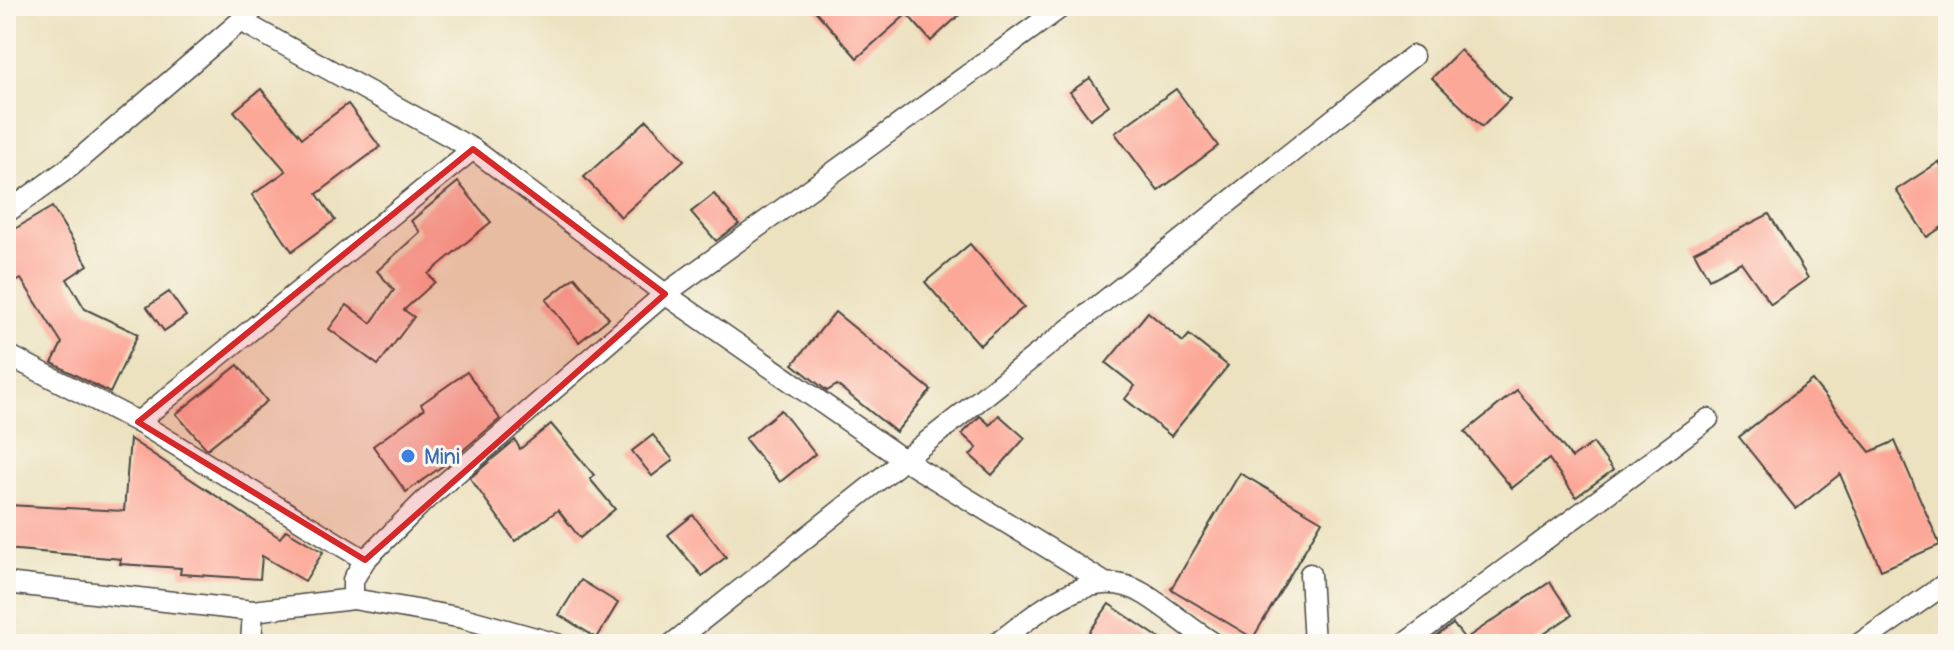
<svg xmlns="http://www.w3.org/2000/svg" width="1954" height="650" font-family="Pangolin,sans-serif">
  <rect width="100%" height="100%" fill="#fbf7ec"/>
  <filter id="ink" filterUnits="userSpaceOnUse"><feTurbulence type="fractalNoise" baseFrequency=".0125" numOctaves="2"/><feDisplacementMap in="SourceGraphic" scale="16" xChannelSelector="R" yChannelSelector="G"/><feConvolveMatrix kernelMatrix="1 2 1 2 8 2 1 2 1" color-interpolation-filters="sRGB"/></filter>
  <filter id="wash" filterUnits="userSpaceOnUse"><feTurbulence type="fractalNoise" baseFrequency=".006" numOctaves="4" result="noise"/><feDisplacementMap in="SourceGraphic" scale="32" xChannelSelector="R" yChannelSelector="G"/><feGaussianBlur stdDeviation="1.8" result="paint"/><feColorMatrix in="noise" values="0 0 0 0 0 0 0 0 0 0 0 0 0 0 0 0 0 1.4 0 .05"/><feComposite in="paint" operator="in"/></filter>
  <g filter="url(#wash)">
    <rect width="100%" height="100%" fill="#ece2c0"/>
    <g id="blocks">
      <g fill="#fca898">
        <polygon points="811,6 969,6 931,41 907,14 857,58"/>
        <polygon points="1460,50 1510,99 1482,127 1432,78"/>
        <polygon points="1090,78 1109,105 1090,119 1070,92"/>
        <polygon points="261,89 302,138 348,104 380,147 317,194 335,220 292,251 252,195 286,171 234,111"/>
        <polygon points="1176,89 1218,146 1158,191 1115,133"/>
        <polygon points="647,120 684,160 621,217 584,177"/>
        <polygon points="1939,162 1948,176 1948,223 1927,237 1896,190"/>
        <polygon points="458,182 491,222 428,274 435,282 404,310 414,317 378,365 329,329 347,305 371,323 394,290 377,271 420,232 411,221"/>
        <polygon points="714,194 739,224 716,241 691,212"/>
        <polygon points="52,207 88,265 67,279 85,309 138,334 110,393 52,363 62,343 21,279 6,288 6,234"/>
        <polygon points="1769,214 1808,278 1771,304 1741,262 1709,279 1694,252"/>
        <polygon points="970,244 1024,307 980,345 925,282"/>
        <polygon points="575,277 609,318 579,342 546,300"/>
        <polygon points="169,292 186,316 164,331 147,307"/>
        <polygon points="835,312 931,390 896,432 837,385 827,391 793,364"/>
        <polygon points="1148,312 1183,342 1189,335 1228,366 1171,436 1125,399 1135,386 1106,363"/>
        <polygon points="238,365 267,401 207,449 176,414"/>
        <polygon points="467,372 500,419 455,457 406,492 373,446 424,409 421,404"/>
        <polygon points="1812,380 1870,452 1895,441 1940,545 1881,570 1840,474 1796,509 1739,437"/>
        <polygon points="1517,390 1572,458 1593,443 1613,470 1576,497 1549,459 1512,488 1465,432"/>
        <polygon points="781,410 815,454 780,482 745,439"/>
        <polygon points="999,415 1025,438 992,475 970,455 977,448 962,434 980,416 990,425"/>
        <polygon points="551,424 594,475 590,479 615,509 580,538 558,510 515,541 470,478 515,440 520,449"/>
        <polygon points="653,435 673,460 652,476 632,451"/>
        <polygon points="130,439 280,538 286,530 323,552 305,581 262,556 260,579 180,574 181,568 120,564 121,559 6,549 8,505 124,511"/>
        <polygon points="1240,473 1322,521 1253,638 1171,589"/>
        <polygon points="693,515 726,557 702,576 668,535"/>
        <polygon points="581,580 618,603 597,638 559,615"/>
        <polygon points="1550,582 1572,615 1529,644 1426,644 1453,624 1465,639"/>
        <polygon points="1109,604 1168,644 1081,644"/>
      </g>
    </g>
  </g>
  <g filter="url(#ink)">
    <use href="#blocks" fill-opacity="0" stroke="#484641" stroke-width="2"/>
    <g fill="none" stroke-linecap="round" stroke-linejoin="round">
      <defs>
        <g id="street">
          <polyline points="241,21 473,149"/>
          <polyline points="6,213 70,167 258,6"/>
          <polyline points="6,354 138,422 365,560"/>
          <polyline points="138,422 473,149 665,294 904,460 1102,581"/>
          <polyline points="1310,574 1314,644"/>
          <polyline points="6,583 253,611 353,599 353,580 365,560 423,502 665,294 1063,6"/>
          <polyline points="353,599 463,618 557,644"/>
          <polyline points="251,644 253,611"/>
          <polyline points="672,644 1413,56"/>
          <path d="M996,644c40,-30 96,-83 148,-50 25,15 46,35 71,50"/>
          <polyline points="1404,644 1708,419"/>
          <polyline points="1859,644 1948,582"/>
        </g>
      </defs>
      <use href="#street" stroke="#484641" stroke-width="23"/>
      <use href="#street" stroke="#fff" stroke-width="20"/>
    </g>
  </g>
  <path fill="#d62828" fill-opacity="0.2" stroke="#d62828" stroke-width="6" stroke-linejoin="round" d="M473,149l192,145 -300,266 -227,-138z"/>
  <circle fill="#3f7fe0" stroke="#fbf7ec" stroke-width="3" cx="408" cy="456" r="8"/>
  <g text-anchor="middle" stroke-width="6" stroke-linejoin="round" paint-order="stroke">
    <g font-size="22" fill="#366cbe" stroke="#fbf7ec" text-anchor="start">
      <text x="424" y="464">Mini</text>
    </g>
  </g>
  <rect width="1954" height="650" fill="none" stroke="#fbf7ec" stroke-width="32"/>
</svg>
